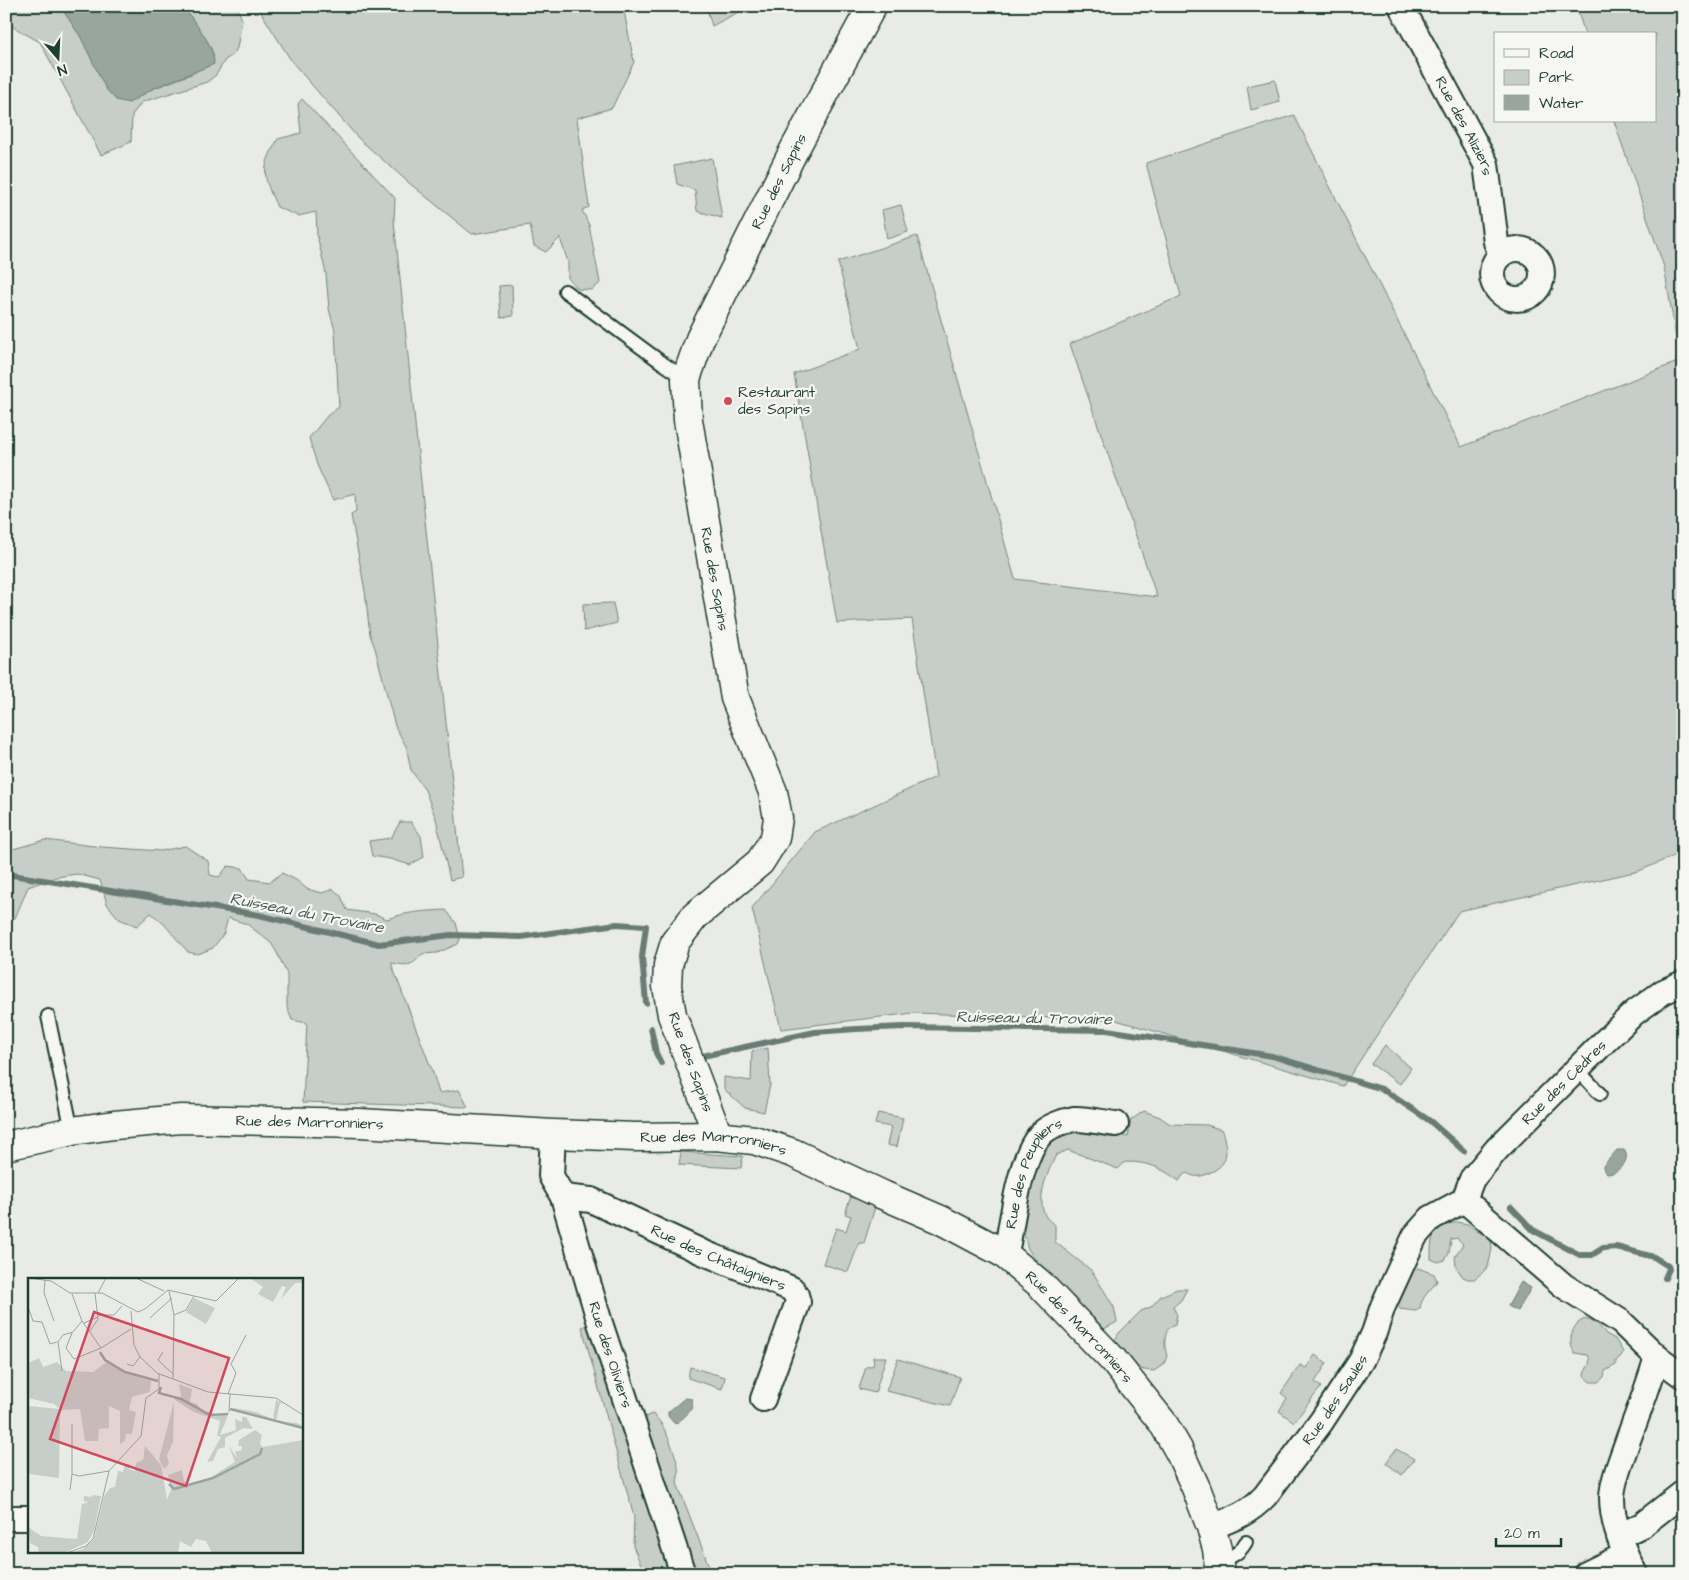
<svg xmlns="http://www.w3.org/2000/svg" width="1689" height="1580" font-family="'Architects Daughter',sans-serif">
  <rect width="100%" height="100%" fill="#e9ebe7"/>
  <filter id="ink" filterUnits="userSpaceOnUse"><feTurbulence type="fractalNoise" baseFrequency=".02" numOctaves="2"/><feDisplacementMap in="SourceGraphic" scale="10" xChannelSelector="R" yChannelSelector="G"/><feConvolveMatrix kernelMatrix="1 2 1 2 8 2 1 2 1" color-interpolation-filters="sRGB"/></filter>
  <g filter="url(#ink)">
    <g fill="#c7cec9" stroke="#73867e">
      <polygon points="6,6 60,6 129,103 152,89 194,73 214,56 208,42 183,6 237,6 242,20 237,48 233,55 225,60 216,75 207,82 142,102 132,115 131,142 101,155 40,42 6,23"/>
      <polygon points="257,6 623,6 634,62 612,108 577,118 589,207 582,210 589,225 600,283 592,290 578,289 568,278 568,262 560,238 546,252 534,246 530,225 472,234 408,182 358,138 292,62"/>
      <polygon points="706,6 750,6 712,26"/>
      <polygon points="1576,6 1683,6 1683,360 1681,361 1683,362 1683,852 1639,871 1459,911 1343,1086 1116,1020 914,1013 781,1029 752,908 815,832 936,777 912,619 837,623 794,374 860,349 838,262 917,236 1015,579 1157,597 1070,344 1181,296 1146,163 1294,115 1461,447 1680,361 1664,267 1614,121 1655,121 1655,34 1585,34"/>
      <polygon points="1275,80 1280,102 1251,110 1247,86"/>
      <path d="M302,99l93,99 -1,23 68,656 -12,3 -14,-61 -11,-29 -14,-20 -5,-24 -11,-20 -20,-78 -5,-13 -5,-44 -14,-76 5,-3 -1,-18 -22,6 -16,-35 -8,-27 19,-23 11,-8 -4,-76 -6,-22 -3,-35 -9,-39 -1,-23 -18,4 -21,-9c-14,-31 -17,-37 1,-68l23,-6 -3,-29z"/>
      <polygon points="712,158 722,218 697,211 695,190 677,184 674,166"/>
      <polygon points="901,205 908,232 887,239 882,210"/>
      <polygon points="512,285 513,316 501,318 499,286"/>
      <polygon points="613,603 617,623 584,631 583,604"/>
      <polygon points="400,822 411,822 421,836 424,857 410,865 390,859 372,856 369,841 391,838"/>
      <path d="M45,840l57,7 59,4 24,-5 23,15 2,14 9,2 9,-11 14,2 7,11 21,3 12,-9 14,7 11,9 15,4 11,-4 8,7 6,14 28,4 12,5c19,-7 39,-8 59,-9l10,13 4,16 -2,5 -21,9 -15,1c-11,14 -15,11 -31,9l42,110 6,20 20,-3 9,17 -165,-5 4,-79 -15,-3 -5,-13v-33l-11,-23 -5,-8 -24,-19 -19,-6 -4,15 -11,15 -15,6 -10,-2 -24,-28 -13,-11 -14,13 -18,-7 -12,-15 -7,-24 -23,-6 -21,3 -28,10 -13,31 -9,2v-69z"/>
      <polygon points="1385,1045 1411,1068 1400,1084 1371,1064"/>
      <polygon points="768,1048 770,1085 764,1112 745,1108 724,1089 724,1077 751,1081 752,1051"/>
      <path d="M1144,1111l16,6 10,7 37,1 15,5c5,19 9,34 -13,43 -8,4 -14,5 -22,0l-4,2 -4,6c-19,-14 -30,-19 -54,-19l-7,7 -50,-19 -12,5c-8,17 -21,43 -10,62 2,3 6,6 9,8v17l37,29 22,36 3,15 -13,7 -8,-9 -12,-7 -10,-16 -14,-8 -15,-16 -17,-24 -7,-27 15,-71 26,-20 33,-3 33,9 3,-17z"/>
      <polygon points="878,1113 903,1118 897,1147 887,1145 891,1127 875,1124"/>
      <polygon points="681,1152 743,1156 741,1168 679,1165"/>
      <polygon points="851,1196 875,1207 864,1243 859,1243 848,1272 823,1264 836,1228 846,1231 851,1216 845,1214"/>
      <path d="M1457,1222l11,2 7,6 10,5 6,6 1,8 -4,18 -6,6 -8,6h-6l-5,-2 -7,-10 -1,-11 8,-12 -6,-6 -6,1 -2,14 -4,7 -7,2 -7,-3c0,-24 1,-31 26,-37z"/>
      <path d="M1418,1268l16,6 3,7c-7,10 -15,15 -17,27l-4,3 -16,-2 -4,-8 10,-27z"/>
      <path d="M1177,1289h10l-6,11 -8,7 4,8 -2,9 -7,4c-4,11 -4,18 -1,28l-3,8 -10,7 -10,-1 -9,-3 -20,-27 4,-7 22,-22 10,-4 10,-11z"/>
      <path d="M1589,1319l9,5 8,10 9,5 8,13 -2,4 -5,5v4l-11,6 -1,6 -6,5h-8l-6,-6c0,-7 8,-11 5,-19l-2,-2 -12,-2c-7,-8 -5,-26 6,-32 2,-2 5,-1 8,-2z"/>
      <polygon points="591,1323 619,1412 627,1444 642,1471 661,1528 663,1551 672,1561 676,1574 645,1574 633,1546 634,1517 582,1327"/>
      <polygon points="1315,1355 1327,1363 1315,1382 1321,1387 1294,1422 1279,1411 1287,1398 1281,1393 1300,1365 1306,1368"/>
      <polygon points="873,1357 886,1357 875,1393 859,1389 866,1367 874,1365"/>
      <polygon points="898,1359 960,1377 950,1406 886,1391"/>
      <polygon points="690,1367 725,1377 722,1389 688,1378"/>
      <path d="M652,1414c11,5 24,41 26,53 1,5 0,11 -1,16l35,91h-21l-51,-155z"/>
      <polygon points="1396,1449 1414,1459 1402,1475 1386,1463"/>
    </g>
    <g fill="#99a6a0" stroke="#687c75">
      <path d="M60,6h123c11,17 31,37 31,58l-62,25 -23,14 -13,-3 -10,-11 -26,-53z"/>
      <path d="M1617,1150h7c8,10 -6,23 -16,24l-4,-3 -1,-5z"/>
      <polygon points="1521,1282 1531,1288 1518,1311 1508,1306"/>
      <path d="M685,1398l7,1c3,11 -7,17 -15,24l-4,-1 -5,-6v-4z"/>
    </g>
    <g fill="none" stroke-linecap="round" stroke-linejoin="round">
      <g stroke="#687c75" stroke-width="6">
        <polyline points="6,874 259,915 379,944 451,935 521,937 617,924 646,926 642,957 646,1003"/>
        <polyline points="651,1028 656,1053 661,1063"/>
        <polyline points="698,1057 815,1032 856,1029 904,1027 1107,1030 1272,1056 1382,1089 1430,1121 1464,1151"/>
        <polyline points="1511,1207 1533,1230 1580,1255 1592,1255 1603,1248 1616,1247 1654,1257 1668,1266 1669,1269 1665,1278"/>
      </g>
      <defs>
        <g id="lane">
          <polyline points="565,291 661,362 686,379"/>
          <polyline points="48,1016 72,1131"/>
          <polyline points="1577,1069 1600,1094"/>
          <path d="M1219,1561c13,-4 20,-7 27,-19"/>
        </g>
        <g id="street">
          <path id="s1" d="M1401,6l85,158 10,78 5,13"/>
          <circle cx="1517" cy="274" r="25"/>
          <path id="s2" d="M553,1134l-2,42 12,21 37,126 83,251"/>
          <path id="s3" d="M563,1197l28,3 111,52 90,37 4,6 2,7 -35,97"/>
          <path id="s4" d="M1464,1200l8,-21 25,-30 106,-106 31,-30 29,-21 20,-9"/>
          <polyline points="1464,1200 1564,1286 1621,1322 1657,1357 1683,1376"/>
          <path id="s5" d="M1003,1253l5,-10c5,-29 13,-90 34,-110 7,-7 22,-12 32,-14 11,-1 30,4 42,5"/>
          <polyline points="6,1518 29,1518"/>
          <path id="s6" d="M1211,1527c22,-8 38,-14 54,-31l56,-74 40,-61 13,-28 9,-27 32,-70 16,-18 33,-18"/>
          <polyline points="1619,1536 1642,1525 1683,1493"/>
          <polyline points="1586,1574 1625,1555"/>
          <path d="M1635,1574c-12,-23 -23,-51 -23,-77 1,-20 11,-41 17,-60 10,-26 20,-53 28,-80"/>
        </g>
        <g id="secondary">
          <path id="s7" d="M716,1136l-1,-8 -43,-113 -5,-29 1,-21 7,-23 20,-26 65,-54 15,-24 3,-20 -5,-26 -38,-94 -47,-278 -2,-41 14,-40 93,-187 79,-146"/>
          <path id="s8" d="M6,1146l66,-15 42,-6 67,-6 179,4 193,11 83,3 80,-1 38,4 39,13 90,42 58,25 62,33 37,31 73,76 50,63 16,28 17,37 15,39 6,22 3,25"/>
        </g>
      </defs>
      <use href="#lane" stroke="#1f3d34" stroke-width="16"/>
      <use href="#street" stroke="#1f3d34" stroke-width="28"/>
      <use href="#secondary" stroke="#1f3d34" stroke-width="31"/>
      <use href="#lane" stroke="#f6f6f2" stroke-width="12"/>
      <use href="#street" stroke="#f6f6f2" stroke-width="24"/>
      <use href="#secondary" stroke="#f6f6f2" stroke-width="28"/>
    </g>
  </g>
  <circle fill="#d1495b" stroke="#f6f6f2" stroke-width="2" cx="728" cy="401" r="5"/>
  <g text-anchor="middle" stroke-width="4.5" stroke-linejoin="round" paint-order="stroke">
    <g font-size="15" fill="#1f3d34" stroke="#f6f6f2">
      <text dy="5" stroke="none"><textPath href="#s1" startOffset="136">Rue des Aliziers</textPath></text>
      <text dy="5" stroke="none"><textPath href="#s7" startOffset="1039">Rue des Sapins</textPath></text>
      <text transform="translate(715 579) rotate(80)" y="5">Rue des Sapins</text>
      <text transform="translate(691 1062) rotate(70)" y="5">Rue des Sapins</text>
      <text dy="5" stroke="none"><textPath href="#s4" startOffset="156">Rue des Cèdres</textPath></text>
      <text dy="5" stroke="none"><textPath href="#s8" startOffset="306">Rue des Marronniers</textPath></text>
      <text dy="5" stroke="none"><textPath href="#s8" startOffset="711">Rue des Marronniers</textPath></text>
      <text dy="5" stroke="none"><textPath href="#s5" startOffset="88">Rue des Peupliers</textPath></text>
      <text dy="5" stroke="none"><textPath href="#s3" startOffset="168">Rue des Châtaigniers</textPath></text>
      <text dy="5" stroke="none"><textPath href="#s8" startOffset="1131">Rue des Marronniers</textPath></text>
      <text dy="5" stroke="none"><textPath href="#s2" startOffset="231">Rue des Oliviers</textPath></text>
      <text dy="5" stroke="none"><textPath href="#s6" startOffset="182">Rue des Saules</textPath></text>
    </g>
    <g font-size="15" fill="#1f3d34" stroke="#f6f6f2" text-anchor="start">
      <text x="738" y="397">Restaurant<tspan x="738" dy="17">des Sapins</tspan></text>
    </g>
    <g font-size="16" font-style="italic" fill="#445c54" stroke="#f6f6f2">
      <text transform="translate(307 912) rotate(11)" y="6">Ruisseau du Trovaire</text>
      <text transform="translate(1034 1017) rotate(1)" y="6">Ruisseau du Trovaire</text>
    </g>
  </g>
  <g transform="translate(28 1278)">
    <rect width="275" height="275" fill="#e9ebe7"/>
    <path d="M222,0h53v5h-8l-14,16 5,-12 -4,-1 -9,16 -15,-8 5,-7zM166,20l21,10 -9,16 -20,-12zM11,80l4,9 14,-5 9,9 27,1 15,-11 16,12 27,8 -1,11 -18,5 -3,13 7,2 -4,22h-6l-1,7 -5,3v-33l-11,-5v22l-10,1 -1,12h-13l-5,-32 -20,1 -1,68 -30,-4 -1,14v-82l32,3 -6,-5 -26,-6v-35zM151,106l13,5 -2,13 7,2 7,9 7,-2 5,5 13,-3 -9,22 16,-5 -1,-11 7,3v-5h4l7,12 -9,-1 -19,10v9l-7,2 -5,12 -6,1 14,-25 -4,-1 3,-15 -26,-9 -19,-12v-3h6zM248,122l9,4 -5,-1 -4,18 21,2 6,3v3l-73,-19 4,-2 22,4 17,7zM146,124l-1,40 -6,13 2,9 -5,5 -5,-10zM227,152l7,5 -2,9 3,3 40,-7v113h-91l-6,-12 -10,-2 -5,8 -11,-6 -2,12h-107l12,-4 11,-10 10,-43 6,-8 5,-1 3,-16 5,1 2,-8h4v5l6,2 1,-8 7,-3 2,-14 16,19 6,34 4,-9 -3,-15 14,-5 2,11 5,3 19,-5 27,-17 -6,-16 8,12 -2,-7h6l1,-5h-4l1,-6zM65,217l8,1 -7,35 -6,11 -24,11h-25l-1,-6 -8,-4 -2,-16 13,9 36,3 5,-35 7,-2 -5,-1v-5l7,1z" fill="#c7cec9"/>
    <path fill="none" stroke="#99a6a0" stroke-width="2.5" d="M72,74l5,8 20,12 33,9M133,109l-2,6 22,6 29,16 18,-1M202,131l73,19M141,206l5,5 39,-11 47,-24 2,-6"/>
    <path fill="none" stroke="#98a59f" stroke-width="1" d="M1,0l22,3 19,12h32l36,19 7,-3 23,-19 48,11 23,-23M108,0l28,13M17,2l-1,13 10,28M141,13l5,24 -1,64M70,15l8,-15M44,16l10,27 19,27M0,29l5,14 9,1 8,22 7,-2M103,33l3,34 6,12 17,16 51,19 68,6 27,17M70,37h16l8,-9M146,37l12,-5 8,-14M122,40l22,-20M56,45l14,-6M62,53l8,-12 -3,-26M44,55l-6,15 8,11 27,-11M73,70l30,-19M135,74l-5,8 15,14M99,86l6,2 7,-9M34,93l-4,-29 5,-7 10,-3 9,-11M200,116l8,-21 -5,-9 15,-29M201,134l1,-18M44,146v50l7,2 30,-5M42,212l2,-16M39,275l19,-7 7,-7 16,-68 32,-35 5,-38 13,-9v-15"/>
    <path fill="#d1495b" fill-opacity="0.15" stroke="#d1495b" stroke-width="2.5" d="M66,34l135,46 -43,128 -136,-47z"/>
    <rect width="275" height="275" fill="none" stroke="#1f3d34" stroke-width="2.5"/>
  </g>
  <rect width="1689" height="1580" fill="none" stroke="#f6f6f2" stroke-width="25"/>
  <rect x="12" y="12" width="1664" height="1555" fill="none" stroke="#1f3d34" stroke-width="2" filter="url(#ink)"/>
  <rect x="1494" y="32" width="162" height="90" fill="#f6f6f2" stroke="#a0aca6"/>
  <rect x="1504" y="49" width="25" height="8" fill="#f6f6f2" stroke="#a0aca6"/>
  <text x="1539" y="58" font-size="15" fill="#1f3d34">Road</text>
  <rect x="1504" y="70" width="25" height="15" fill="#c7cec9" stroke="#a0aca6"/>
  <text x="1539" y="82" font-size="15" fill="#1f3d34">Park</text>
  <rect x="1504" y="95" width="25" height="15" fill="#99a6a0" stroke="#a0aca6"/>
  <text x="1539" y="108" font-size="15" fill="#1f3d34">Water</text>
  <g transform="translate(58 58) rotate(161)" stroke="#f6f6f2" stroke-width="4" paint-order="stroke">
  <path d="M0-4L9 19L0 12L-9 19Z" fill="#1f3d34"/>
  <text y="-8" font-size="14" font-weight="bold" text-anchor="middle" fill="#1f3d34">N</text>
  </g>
  <path d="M1496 1538v8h65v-8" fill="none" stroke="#1f3d34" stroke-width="2.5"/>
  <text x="1504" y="1538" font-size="15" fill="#1f3d34" stroke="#f6f6f2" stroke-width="4" paint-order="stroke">20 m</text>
</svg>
